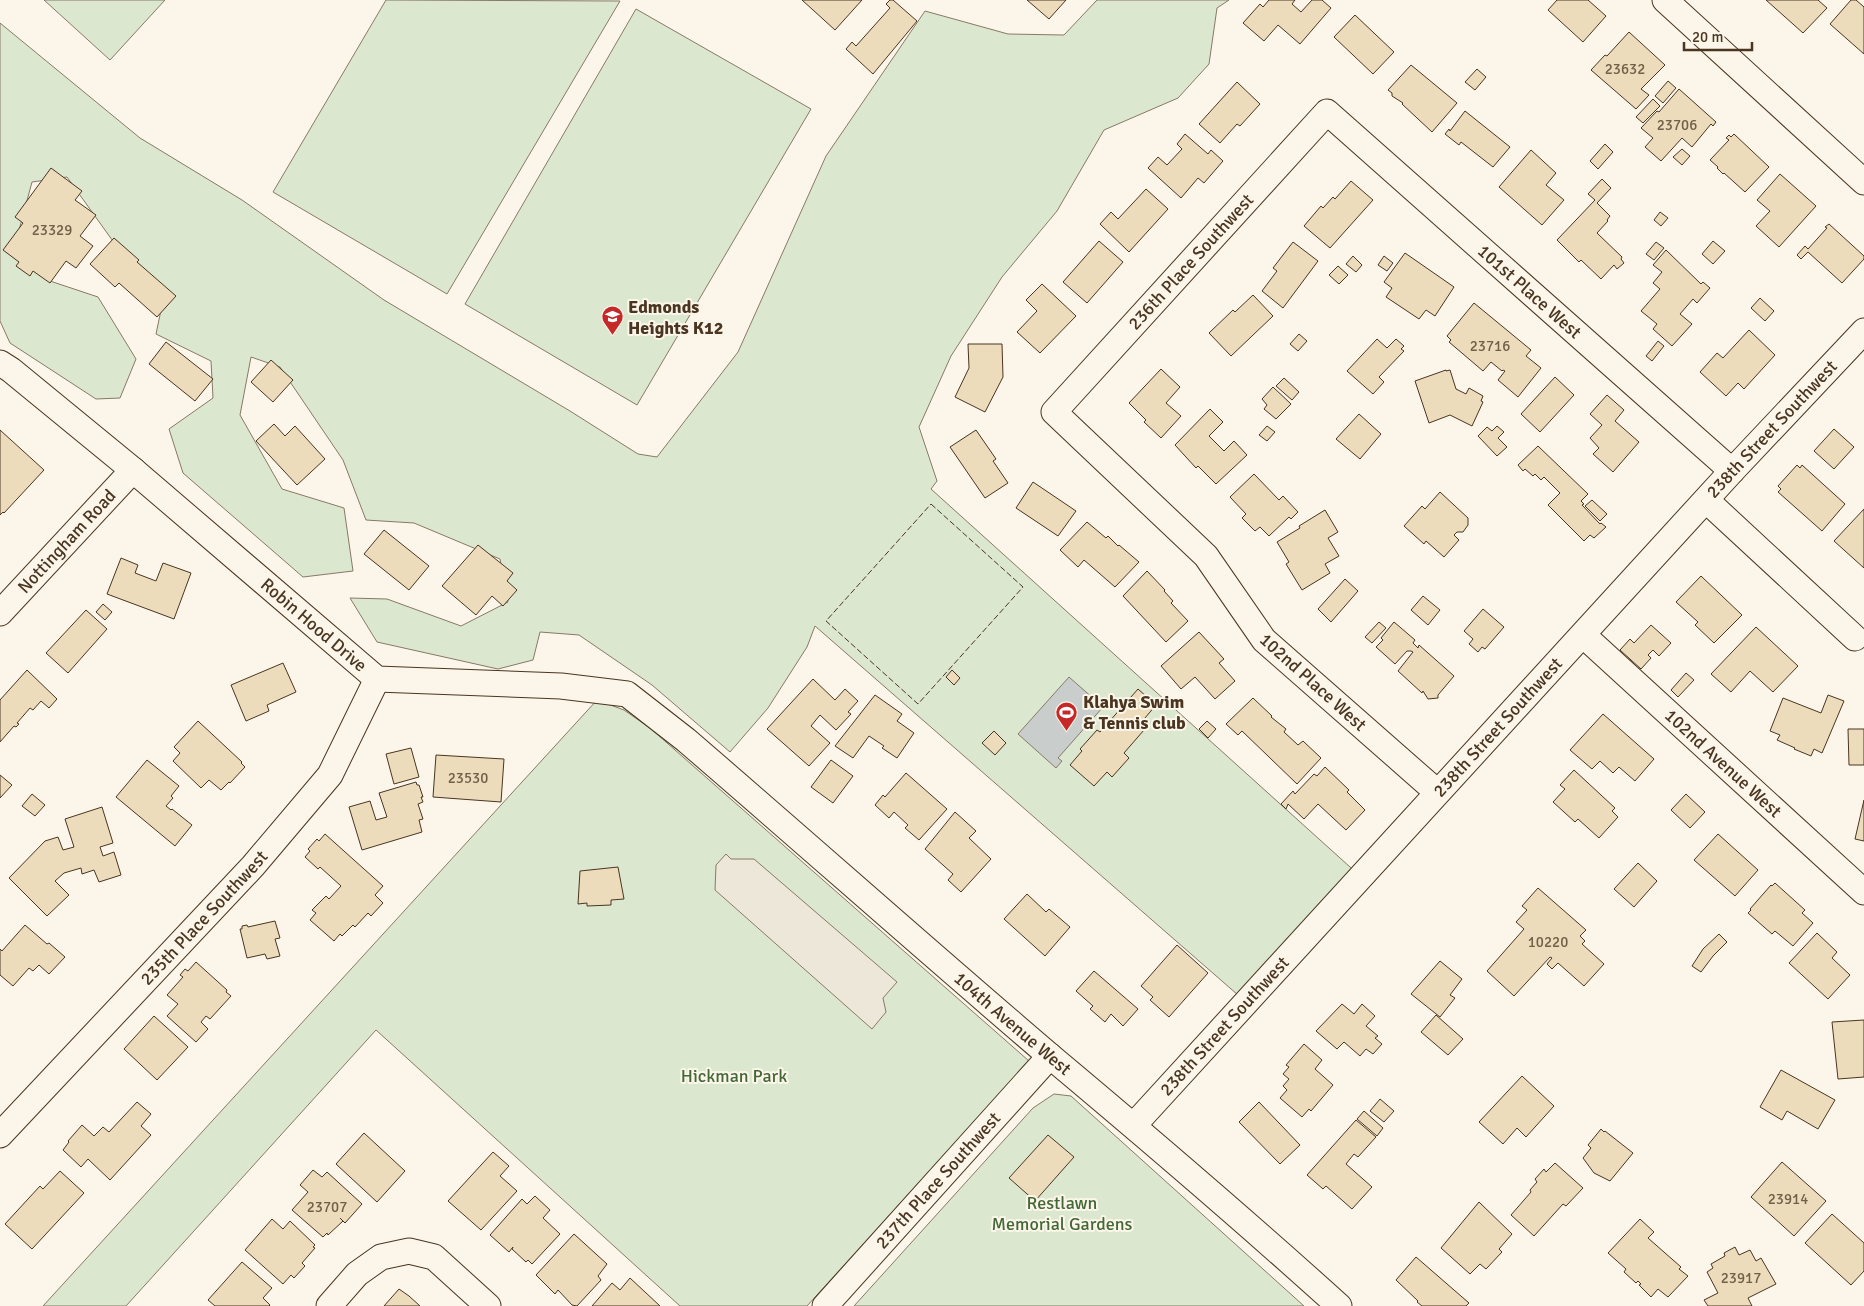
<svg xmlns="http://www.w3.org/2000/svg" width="1864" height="1306" font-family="Signika,sans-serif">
  <rect width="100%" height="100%" fill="#fbf6e9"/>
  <g fill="#dce7d0" stroke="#887966">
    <polygon points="44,0 165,0 110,60"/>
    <polygon points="386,0 620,1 447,294 273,192"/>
    <polygon points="1097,0 1229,0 1217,8 1209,64 1178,98 1104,130 1057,211 1002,277 951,356 919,427 937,481 931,489 1360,876 1246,1002 815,626 807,647 768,708 730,752 652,685 579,635 540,632 533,660 498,669 377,642 350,598 387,599 461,626 508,602 500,559 414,523 366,520 343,460 280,367 251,357 240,415 282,489 344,508 353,571 303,577 183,473 169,429 213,398 211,361 156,334 165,291 115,244 67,177 32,182 18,234 50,281 98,297 136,359 120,398 96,399 10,343 0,321 0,23 140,138 242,200 384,300 570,411 638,454 657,457 738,352 826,156 925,11 1008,34 1064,35"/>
    <polygon points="636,9 811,109 637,405 465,304"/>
    <polygon points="597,700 624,710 650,728 1029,1061 807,1306 680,1306 376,1030 126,1306 43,1306"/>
    <polygon points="1054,1094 1071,1096 1304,1306 854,1306 1033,1108"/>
  </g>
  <polygon fill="#ede7d9" stroke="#887966" points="726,854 731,859 754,859 897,982 883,998 886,1012 872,1029 715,890 716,865"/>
  <polygon fill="#c9cecd" stroke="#887966" points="1069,677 1103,707 1058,758 1062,761 1056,768 1018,734"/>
  <g fill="#ecdcbc" stroke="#4a3520">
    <polygon points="802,0 862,0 835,30"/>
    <polygon points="890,0 893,0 917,21 873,74 846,49 852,42 856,46 890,8 886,4"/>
    <polygon points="1027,0 1066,0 1049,19"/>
    <polygon points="1269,0 1295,0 1292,4 1301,12 1312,0 1322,0 1331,8 1300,44 1278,25 1264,41 1243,23 1260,4 1263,7"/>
    <polygon points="1557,0 1588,0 1606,16 1583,42 1548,10"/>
    <polygon points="1766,0 1818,0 1827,8 1803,33"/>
    <polygon points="1851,0 1856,0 1864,7 1864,54 1830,24"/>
    <polygon points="1355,15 1394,52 1373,74 1334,37"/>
    <polygon points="1629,32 1665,65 1641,89 1649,95 1636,109 1591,70 1605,55 1607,56"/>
    <polygon points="1411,65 1457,103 1432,132 1402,104 1403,103 1392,96 1392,93 1388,90"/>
    <polygon points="1477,69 1486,77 1475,90 1465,82"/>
    <polygon points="1668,81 1676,88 1663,103 1655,96"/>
    <polygon points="1237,82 1260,104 1240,126 1237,124 1220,143 1199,124"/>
    <polygon points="1679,89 1716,122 1713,126 1711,124 1692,147 1682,138 1661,161 1645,147 1653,138 1641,128 1657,111 1659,112"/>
    <polygon points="1653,99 1660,106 1643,123 1636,117"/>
    <polygon points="1465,111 1510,147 1493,167 1461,142 1459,145 1445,134 1449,129 1450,131"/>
    <polygon points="1185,134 1208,154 1211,150 1223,161 1204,183 1198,178 1181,198 1148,168 1158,157 1167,165 1182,149 1177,144"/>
    <polygon points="1734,134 1769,167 1745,192 1724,173 1723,174 1717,168 1718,167 1710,160 1729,140 1726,138 1729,135 1731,137"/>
    <polygon points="1605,144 1613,152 1598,169 1590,161"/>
    <polygon points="1682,149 1690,156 1682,165 1673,157"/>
    <polygon points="1531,150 1556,173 1546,185 1564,200 1542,225 1499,187"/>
    <polygon points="51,168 82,191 75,200 96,215 80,236 93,246 76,268 66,261 50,283 33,271 30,276 16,266 19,262 3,250 23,223 15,217"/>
    <polygon points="1780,174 1816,206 1779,247 1756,226 1770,211 1757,200"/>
    <polygon points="1602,179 1611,188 1597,203 1610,216 1607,220 1608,221 1597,233 1622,257 1621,259 1624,263 1617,269 1614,265 1601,279 1581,260 1579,262 1557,240 1595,200 1588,194"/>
    <polygon points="1351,181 1373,200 1330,248 1304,226 1321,206 1323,208 1333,197 1335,199"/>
    <polygon points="1146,189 1168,209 1129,252 1100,224 1111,212 1118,219"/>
    <polygon points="1660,212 1668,218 1661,226 1654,220"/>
    <polygon points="1829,224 1864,256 1864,259 1842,283 1808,252 1801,259 1797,255 1805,246 1808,249 1827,228 1825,227"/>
    <polygon points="114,238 139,260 137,262 176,296 157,317 119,283 115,287 90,264"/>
    <polygon points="1099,241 1123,262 1087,303 1063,282"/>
    <polygon points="1713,241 1725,251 1713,264 1702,254"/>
    <polygon points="1293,242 1318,261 1283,308 1262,291 1277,271 1273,268"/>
    <polygon points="1656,242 1664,248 1654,260 1646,254"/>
    <polygon points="1666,250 1701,284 1703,282 1710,288 1697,303 1693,299 1680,314 1692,324 1672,346 1653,329 1657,324 1641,311 1660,289 1653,283 1662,272 1653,265"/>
    <polygon points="1405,253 1454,287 1435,316 1426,310 1419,319 1386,297 1392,288 1384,282"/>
    <polygon points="1353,256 1362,265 1356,272 1346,264"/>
    <polygon points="1384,256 1393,263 1387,271 1378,265"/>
    <polygon points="1338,266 1348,275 1339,284 1329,275"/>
    <polygon points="1042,284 1076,316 1040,353 1017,332 1037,311 1026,300"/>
    <polygon points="1253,295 1273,316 1231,356 1209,333 1233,310 1235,312"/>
    <polygon points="1760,298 1774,311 1765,321 1751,308"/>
    <polygon points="1474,303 1531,350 1526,356 1541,368 1518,397 1498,380 1505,371 1503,370 1502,371 1491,362 1483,371 1449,342 1451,340 1447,336"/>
    <polygon points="1749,330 1775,355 1744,389 1738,383 1726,396 1700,372 1717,353 1723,358"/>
    <polygon points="1299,334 1307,341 1298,351 1290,344"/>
    <polygon points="1377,339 1387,348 1396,339 1404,346 1401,349 1404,351 1379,377 1384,382 1373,394 1347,371"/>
    <polygon points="1658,341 1664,346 1652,361 1646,356"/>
    <polygon points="166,342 213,379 195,401 149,364"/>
    <polygon points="968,344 1002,344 1003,377 985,412 955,397 969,368"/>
    <polygon points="271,360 293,380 273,402 251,382"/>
    <polygon points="1161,369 1180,387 1166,403 1181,416 1161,438 1144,422 1146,420 1129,403"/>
    <polygon points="1446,370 1446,371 1450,370 1456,389 1466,394 1469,388 1483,396 1481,401 1483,402 1472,426 1450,415 1429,423 1415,381"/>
    <polygon points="1555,377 1574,395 1540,432 1521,414"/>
    <polygon points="1284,378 1299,392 1292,400 1276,386"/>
    <polygon points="1273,387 1291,404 1276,419 1264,409 1267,405 1262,399"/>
    <polygon points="1607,395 1624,410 1615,421 1639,442 1613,472 1593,454 1599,448 1590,438 1602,425 1590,414"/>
    <polygon points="1210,409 1223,422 1209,436 1224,451 1234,441 1247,455 1216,484 1198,466 1196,468 1175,445"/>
    <polygon points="1359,414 1381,434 1360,459 1336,439"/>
    <polygon points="274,424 285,436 295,426 325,459 297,485 256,441"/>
    <polygon points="1267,426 1275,432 1267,441 1259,435"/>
    <polygon points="1497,426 1504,432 1498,438 1507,447 1497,456 1478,436 1487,427 1492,431"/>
    <polygon points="1834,429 1854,447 1834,469 1814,451"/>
    <polygon points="0,430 44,470 4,513 3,512 0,515"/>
    <polygon points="976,430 996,459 993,461 1008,483 985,498 950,447"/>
    <polygon points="1538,446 1588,494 1581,501 1584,504 1582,505 1600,524 1601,523 1606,527 1594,538 1590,535 1584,541 1548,505 1560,493 1544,477 1541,480 1535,474 1533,476 1525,469 1523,471 1518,465"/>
    <polygon points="1797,465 1800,468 1802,465 1845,504 1822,531 1778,492 1781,489 1778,486"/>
    <polygon points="1254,474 1279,500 1283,496 1298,512 1291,519 1289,517 1269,536 1260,527 1255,531 1242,518 1246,514 1230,497"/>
    <polygon points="1033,482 1076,511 1058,536 1016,508"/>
    <polygon points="1440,492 1468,518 1468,525 1463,532 1457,532 1454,535 1459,540 1444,557 1426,541 1424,544 1404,526 1422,506 1425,509"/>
    <polygon points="1592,500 1607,514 1600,521 1585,506"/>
    <polygon points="1864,509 1864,568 1834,541"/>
    <polygon points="1325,510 1338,532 1328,538 1339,556 1325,564 1330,573 1302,590 1286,564 1289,562 1277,542 1300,528 1299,526"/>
    <polygon points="1087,522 1106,538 1108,536 1118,546 1119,545 1139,562 1115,587 1084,560 1078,567 1060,550"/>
    <polygon points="384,530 429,566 409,590 364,554"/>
    <polygon points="478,545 513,573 507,581 517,590 503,606 492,596 476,615 442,586"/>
    <polygon points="121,558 138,565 135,573 156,581 163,563 191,573 174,619 107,594"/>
    <polygon points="1147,571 1165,590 1164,591 1173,601 1171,603 1188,621 1166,642 1123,596"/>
    <polygon points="1701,576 1742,615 1714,643 1695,625 1698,622 1676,602"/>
    <polygon points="1345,579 1358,591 1331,622 1318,609"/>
    <polygon points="1423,596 1440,610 1428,625 1411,610"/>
    <polygon points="103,604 112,612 105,620 96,612"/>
    <polygon points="1483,609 1504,627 1485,649 1482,647 1478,652 1469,644 1473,639 1464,631"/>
    <polygon points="86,610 107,629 68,673 46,653"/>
    <polygon points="1379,622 1386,628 1372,643 1365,637"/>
    <polygon points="1394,622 1415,640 1413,643 1418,648 1419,645 1454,676 1438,695 1438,698 1428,699 1423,691 1422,693 1398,671 1413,652 1411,651 1407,651 1395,664 1376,647 1383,640 1381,638"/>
    <polygon points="1651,625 1671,643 1659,656 1653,650 1648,655 1651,658 1641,669 1620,650 1630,639 1634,643"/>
    <polygon points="1756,627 1798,666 1773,692 1750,671 1731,692 1711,674"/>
    <polygon points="1199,632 1224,659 1219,663 1235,681 1215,699 1195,677 1181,689 1161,666"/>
    <polygon points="283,663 296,692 267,705 269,711 246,721 231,685"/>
    <polygon points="27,670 57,699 49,708 41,701 33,710 30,708 17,723 19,724 16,727 14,726 0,742 0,700"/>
    <polygon points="952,670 960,678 954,685 946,677"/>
    <polygon points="1686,673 1694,680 1678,697 1671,690"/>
    <polygon points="813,679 835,700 845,689 858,701 848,712 851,714 836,730 820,715 811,726 830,743 809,766 767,729"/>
    <polygon points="1138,689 1156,705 1139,725 1144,730 1124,753 1129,758 1112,777 1107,772 1094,786 1070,765 1082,751 1080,749 1097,730 1100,732"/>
    <polygon points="875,695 902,714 897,721 914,733 897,758 882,748 884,746 869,736 853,758 835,746"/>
    <polygon points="1828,695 1844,701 1822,753 1814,749 1811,756 1794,749 1795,748 1777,740 1780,735 1770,731 1783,698 1821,713"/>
    <polygon points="1253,698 1272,716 1271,717 1286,729 1284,732 1298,745 1303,741 1321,758 1297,784 1242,731 1238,735 1226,724"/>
    <polygon points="1603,714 1654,759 1635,781 1619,767 1613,773 1600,761 1592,769 1570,750"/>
    <polygon points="198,721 242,762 241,763 245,767 230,783 229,782 221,790 209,780 201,788 173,761 180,753 174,747"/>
    <polygon points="1207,721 1216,729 1208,738 1199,729"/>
    <polygon points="1848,729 1864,729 1864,765 1849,765"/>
    <polygon points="994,731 1006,743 995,755 982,743"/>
    <polygon points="411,748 419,777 394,784 386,754"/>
    <polygon points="436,755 504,759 501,802 433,797"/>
    <polygon points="147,760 179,786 171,796 173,798 166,806 171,810 172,809 192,825 175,846 116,797"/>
    <polygon points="831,760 853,776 833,803 811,787"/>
    <polygon points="1325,767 1349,790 1347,792 1365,810 1346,830 1318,804 1304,819 1288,804 1286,809 1281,804 1293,791 1295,794 1314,774 1317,776"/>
    <polygon points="1574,770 1615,808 1612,811 1618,817 1599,838 1578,819 1575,822 1553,802 1565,789 1560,785"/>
    <polygon points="906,773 947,809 919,840 905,828 908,825 894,812 889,818 875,805 883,795 885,797"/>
    <polygon points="0,775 12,785 0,798"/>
    <polygon points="416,782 417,785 419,785 423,797 421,797 423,802 418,804 423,819 419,820 422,832 362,850 349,807 370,801 376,820 387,817 379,793"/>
    <polygon points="32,794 45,805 35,816 22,806"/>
    <polygon points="1686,794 1705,812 1690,828 1671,810"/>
    <polygon points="1864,800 1864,841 1855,839"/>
    <polygon points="102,807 113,843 100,847 103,856 114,852 121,875 99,882 94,870 82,874 81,868 64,873 55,881 69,895 47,916 9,878 45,841 58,837 63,850 74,847 65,819"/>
    <polygon points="955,812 976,831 969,838 991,859 961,892 948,880 953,874 925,849"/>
    <polygon points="325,834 383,886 375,895 383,903 371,916 368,913 355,927 353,925 342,936 340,934 334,941 310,920 316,913 312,910 326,896 329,899 341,886 320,867 318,869 305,857 310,851 308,849 317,839 319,841"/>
    <polygon points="1718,834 1758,870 1735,896 1694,860"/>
    <polygon points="1638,863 1657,881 1634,907 1614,889"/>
    <polygon points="618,867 624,899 611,900 611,905 587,906 587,903 578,904 580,871"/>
    <polygon points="1775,883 1805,910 1802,913 1813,923 1793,946 1775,931 1772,934 1748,913 1751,910 1750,909 1771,885 1772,886"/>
    <polygon points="1538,888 1586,930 1580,936 1585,941 1582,944 1604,964 1584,986 1558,963 1552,969 1547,964 1552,958 1550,957 1514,996 1487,971 1524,929 1516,922 1527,910 1522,906"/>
    <polygon points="1027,894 1046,912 1049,909 1070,927 1045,956 1004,919"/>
    <polygon points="275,921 280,938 275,939 280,956 267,959 265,954 247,958 240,929 242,929 242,926 247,925 248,927"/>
    <polygon points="25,925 47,944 49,943 65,957 49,974 39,965 33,971 29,968 13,986 0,975 0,949 2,951"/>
    <polygon points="1817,933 1837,952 1832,958 1850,975 1828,999 1789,963"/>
    <polygon points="1719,934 1727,942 1713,956 1701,972 1692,966 1703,949"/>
    <polygon points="1177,945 1208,973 1169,1017 1150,1000 1153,997 1141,986"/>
    <polygon points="1440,961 1462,979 1450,995 1455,998 1440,1017 1411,994"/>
    <polygon points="196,962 227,990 226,992 231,996 210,1019 206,1016 201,1022 208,1029 196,1042 167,1016 178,1004 167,995 183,977 180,975 185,969 188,971"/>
    <polygon points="1094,971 1138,1009 1123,1026 1111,1014 1105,1022 1090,1009 1093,1006 1076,991"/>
    <polygon points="1342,1004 1354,1014 1362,1004 1375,1016 1366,1026 1378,1036 1375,1038 1382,1044 1373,1054 1366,1049 1360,1056 1344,1042 1337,1049 1316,1031"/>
    <polygon points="1436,1015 1463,1039 1448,1055 1421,1032"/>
    <polygon points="154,1016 188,1047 157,1080 124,1049"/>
    <polygon points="1864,1020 1864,1077 1838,1079 1832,1022"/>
    <polygon points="1304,1044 1322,1060 1315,1069 1333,1085 1311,1111 1309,1109 1302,1117 1280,1098 1287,1090 1283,1086 1289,1079 1283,1074 1289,1067 1286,1065"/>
    <polygon points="1781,1070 1835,1100 1818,1129 1787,1111 1782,1120 1760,1107"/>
    <polygon points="1522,1076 1554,1106 1526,1137 1517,1128 1503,1144 1479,1122"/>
    <polygon points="1380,1099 1394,1111 1384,1122 1370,1111"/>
    <polygon points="137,1102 151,1114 141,1126 151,1135 110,1180 88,1159 81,1167 63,1150 69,1142 68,1141 82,1125 94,1136 103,1127 109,1132"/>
    <polygon points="1259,1102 1300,1145 1280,1164 1239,1122"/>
    <polygon points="1364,1111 1383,1128 1377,1136 1357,1119"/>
    <polygon points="1356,1120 1376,1137 1358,1157 1354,1154 1346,1164 1372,1187 1352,1209 1326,1186 1323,1189 1307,1175"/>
    <polygon points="1601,1129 1604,1132 1605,1131 1633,1153 1610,1181 1594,1173 1583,1158 1591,1148 1588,1145"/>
    <polygon points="364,1133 405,1171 377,1202 336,1164"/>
    <polygon points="1048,1135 1074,1157 1035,1201 1009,1178"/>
    <polygon points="493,1152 509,1166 500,1176 517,1191 481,1230 448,1201"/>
    <polygon points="1782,1162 1826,1201 1794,1236 1751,1197"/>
    <polygon points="1555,1163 1583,1188 1566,1206 1563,1204 1534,1236 1511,1215 1531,1192 1530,1190 1537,1182 1535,1179 1544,1169 1546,1172"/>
    <polygon points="313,1170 322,1177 327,1172 362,1204 345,1223 340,1218 343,1221 328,1235 327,1233 323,1237 292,1210 308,1192 300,1185"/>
    <polygon points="60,1171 84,1193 32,1249 5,1224 40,1186 43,1189"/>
    <polygon points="535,1196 550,1210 543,1218 560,1234 532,1264 528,1260 526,1262 512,1249 513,1247 509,1252 490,1235 522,1199 527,1204"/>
    <polygon points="1479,1202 1512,1234 1499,1249 1502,1252 1486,1269 1480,1264 1470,1274 1441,1248"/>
    <polygon points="1832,1214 1864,1243 1864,1271 1851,1285 1805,1243"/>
    <polygon points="272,1219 283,1229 290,1221 315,1245 313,1247 315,1248 302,1263 305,1266 294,1278 291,1275 283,1284 245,1250"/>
    <polygon points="1640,1219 1654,1232 1648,1238 1681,1267 1679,1269 1688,1276 1668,1297 1658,1289 1651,1297 1639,1285 1641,1284 1638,1281 1636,1283 1624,1272 1626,1269 1608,1253"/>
    <polygon points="574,1234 607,1264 598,1276 601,1280 577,1306 572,1305 558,1290 555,1294 536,1275"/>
    <polygon points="1735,1247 1739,1255 1750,1250 1756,1261 1761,1258 1776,1284 1748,1298 1752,1306 1708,1306 1704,1300 1718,1293 1707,1272 1713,1268 1711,1264 1725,1256 1724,1253"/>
    <polygon points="1416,1257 1469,1303 1466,1306 1422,1306 1417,1302 1418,1301 1396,1280"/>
    <polygon points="242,1262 272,1288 263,1298 270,1305 269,1306 215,1306 208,1300"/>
    <polygon points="630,1278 660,1306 592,1306 612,1283 620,1290"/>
    <polygon points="399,1289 409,1296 420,1306 384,1306"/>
  </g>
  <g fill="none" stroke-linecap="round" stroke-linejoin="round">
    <defs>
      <g id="minor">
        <polyline points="1665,0 1864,182"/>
        <path id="s1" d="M0,363l11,7 122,100 244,209 184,7 66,8 59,46c122,105 242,212 364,316 98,82 195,165 289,250"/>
        <polyline points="1706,500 1855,638"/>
        <path id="s2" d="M0,613l133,-143"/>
        <path id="s3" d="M1583,635l281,257"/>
        <path id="s4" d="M1437,792l-173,-152 -58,-84 -152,-144 273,-300 405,359"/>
        <path id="s5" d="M1134,1125l598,-654 132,-140"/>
        <path id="s6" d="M0,1135l253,-269 77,-91 47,-96"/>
        <polyline points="329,1306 357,1274 381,1257 409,1251 434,1257 488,1306"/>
        <path id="s7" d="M825,1306l225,-250"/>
      </g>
    </defs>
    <use href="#minor" stroke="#4a3520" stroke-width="27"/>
    <use href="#minor" stroke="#fbf6e9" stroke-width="25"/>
    <polygon stroke="#4a3520" stroke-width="1" stroke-dasharray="6 2.5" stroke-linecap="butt" points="931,504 1023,587 918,704 826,621"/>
  </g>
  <defs>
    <symbol id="school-pin" viewBox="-11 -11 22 30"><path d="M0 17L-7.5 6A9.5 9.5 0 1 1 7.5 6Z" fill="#c62828" stroke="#fbf6e9"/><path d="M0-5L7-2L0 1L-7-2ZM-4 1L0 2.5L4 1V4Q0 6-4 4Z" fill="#fff"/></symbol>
    <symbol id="stadium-pin" viewBox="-11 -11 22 30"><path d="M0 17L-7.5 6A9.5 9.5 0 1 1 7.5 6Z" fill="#c62828" stroke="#fbf6e9"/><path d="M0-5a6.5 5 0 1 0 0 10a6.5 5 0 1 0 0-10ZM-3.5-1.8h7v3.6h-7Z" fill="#fff"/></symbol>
  </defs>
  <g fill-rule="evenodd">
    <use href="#school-pin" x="600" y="304" width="25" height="34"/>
    <use href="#stadium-pin" x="1054" y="700" width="25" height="34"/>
  </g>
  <g text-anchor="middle" stroke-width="4" stroke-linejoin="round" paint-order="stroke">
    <g font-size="15" fill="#725f47">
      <text x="1625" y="74">23632</text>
      <text x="1677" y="130">23706</text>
      <text x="52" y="235">23329</text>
      <text x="1490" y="351">23716</text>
      <text x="468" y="783">23530</text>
      <text x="1548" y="947">10220</text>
      <text x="1788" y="1204">23914</text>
      <text x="327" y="1212">23707</text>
      <text x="1741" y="1283">23917</text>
    </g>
    <g font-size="18" fill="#4a3520" stroke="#fbf6e9">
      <text dy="6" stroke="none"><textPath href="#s4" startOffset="745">236th Place Southwest</textPath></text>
      <text dy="6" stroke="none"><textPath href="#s4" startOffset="1218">101st Place West</textPath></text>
      <text dy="6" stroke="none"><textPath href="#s5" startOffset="944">238th Street Southwest</textPath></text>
      <text dy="6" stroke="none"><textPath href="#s2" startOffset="98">Nottingham Road</textPath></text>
      <text dy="6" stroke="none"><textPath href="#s1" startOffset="409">Robin Hood Drive</textPath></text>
      <text transform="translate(1313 682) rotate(42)" y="6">102nd Place West</text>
      <text dy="6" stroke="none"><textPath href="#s5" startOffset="539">238th Street Southwest</textPath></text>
      <text dy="6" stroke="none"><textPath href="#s3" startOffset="190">102nd Avenue West</textPath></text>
      <text dy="6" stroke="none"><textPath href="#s6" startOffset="298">235th Place Southwest</textPath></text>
      <text dy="6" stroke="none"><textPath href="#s1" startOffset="1250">104th Avenue West</textPath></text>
      <text dy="6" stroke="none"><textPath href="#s5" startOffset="134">238th Street Southwest</textPath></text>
      <text dy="6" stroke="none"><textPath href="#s7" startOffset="169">237th Place Southwest</textPath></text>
    </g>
    <g font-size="18" font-weight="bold" fill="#4a3520" stroke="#fbf6e9" text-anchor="start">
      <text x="628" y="313">Edmonds<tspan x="628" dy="21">Heights K12</tspan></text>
      <text x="1083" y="708">Klahya Swim<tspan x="1083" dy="21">&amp; Tennis club</tspan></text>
    </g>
    <g font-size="18" fill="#436837" stroke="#fbf6e9">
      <text x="734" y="1082">Hickman Park</text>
      <text x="1062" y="1209">Restlawn<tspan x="1062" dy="21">Memorial Gardens</tspan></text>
    </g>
  </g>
  <path d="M1684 42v8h68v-8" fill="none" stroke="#4a3520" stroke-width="2.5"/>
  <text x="1692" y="42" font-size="15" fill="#4a3520" stroke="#fbf6e9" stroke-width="4" paint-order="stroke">20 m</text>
</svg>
